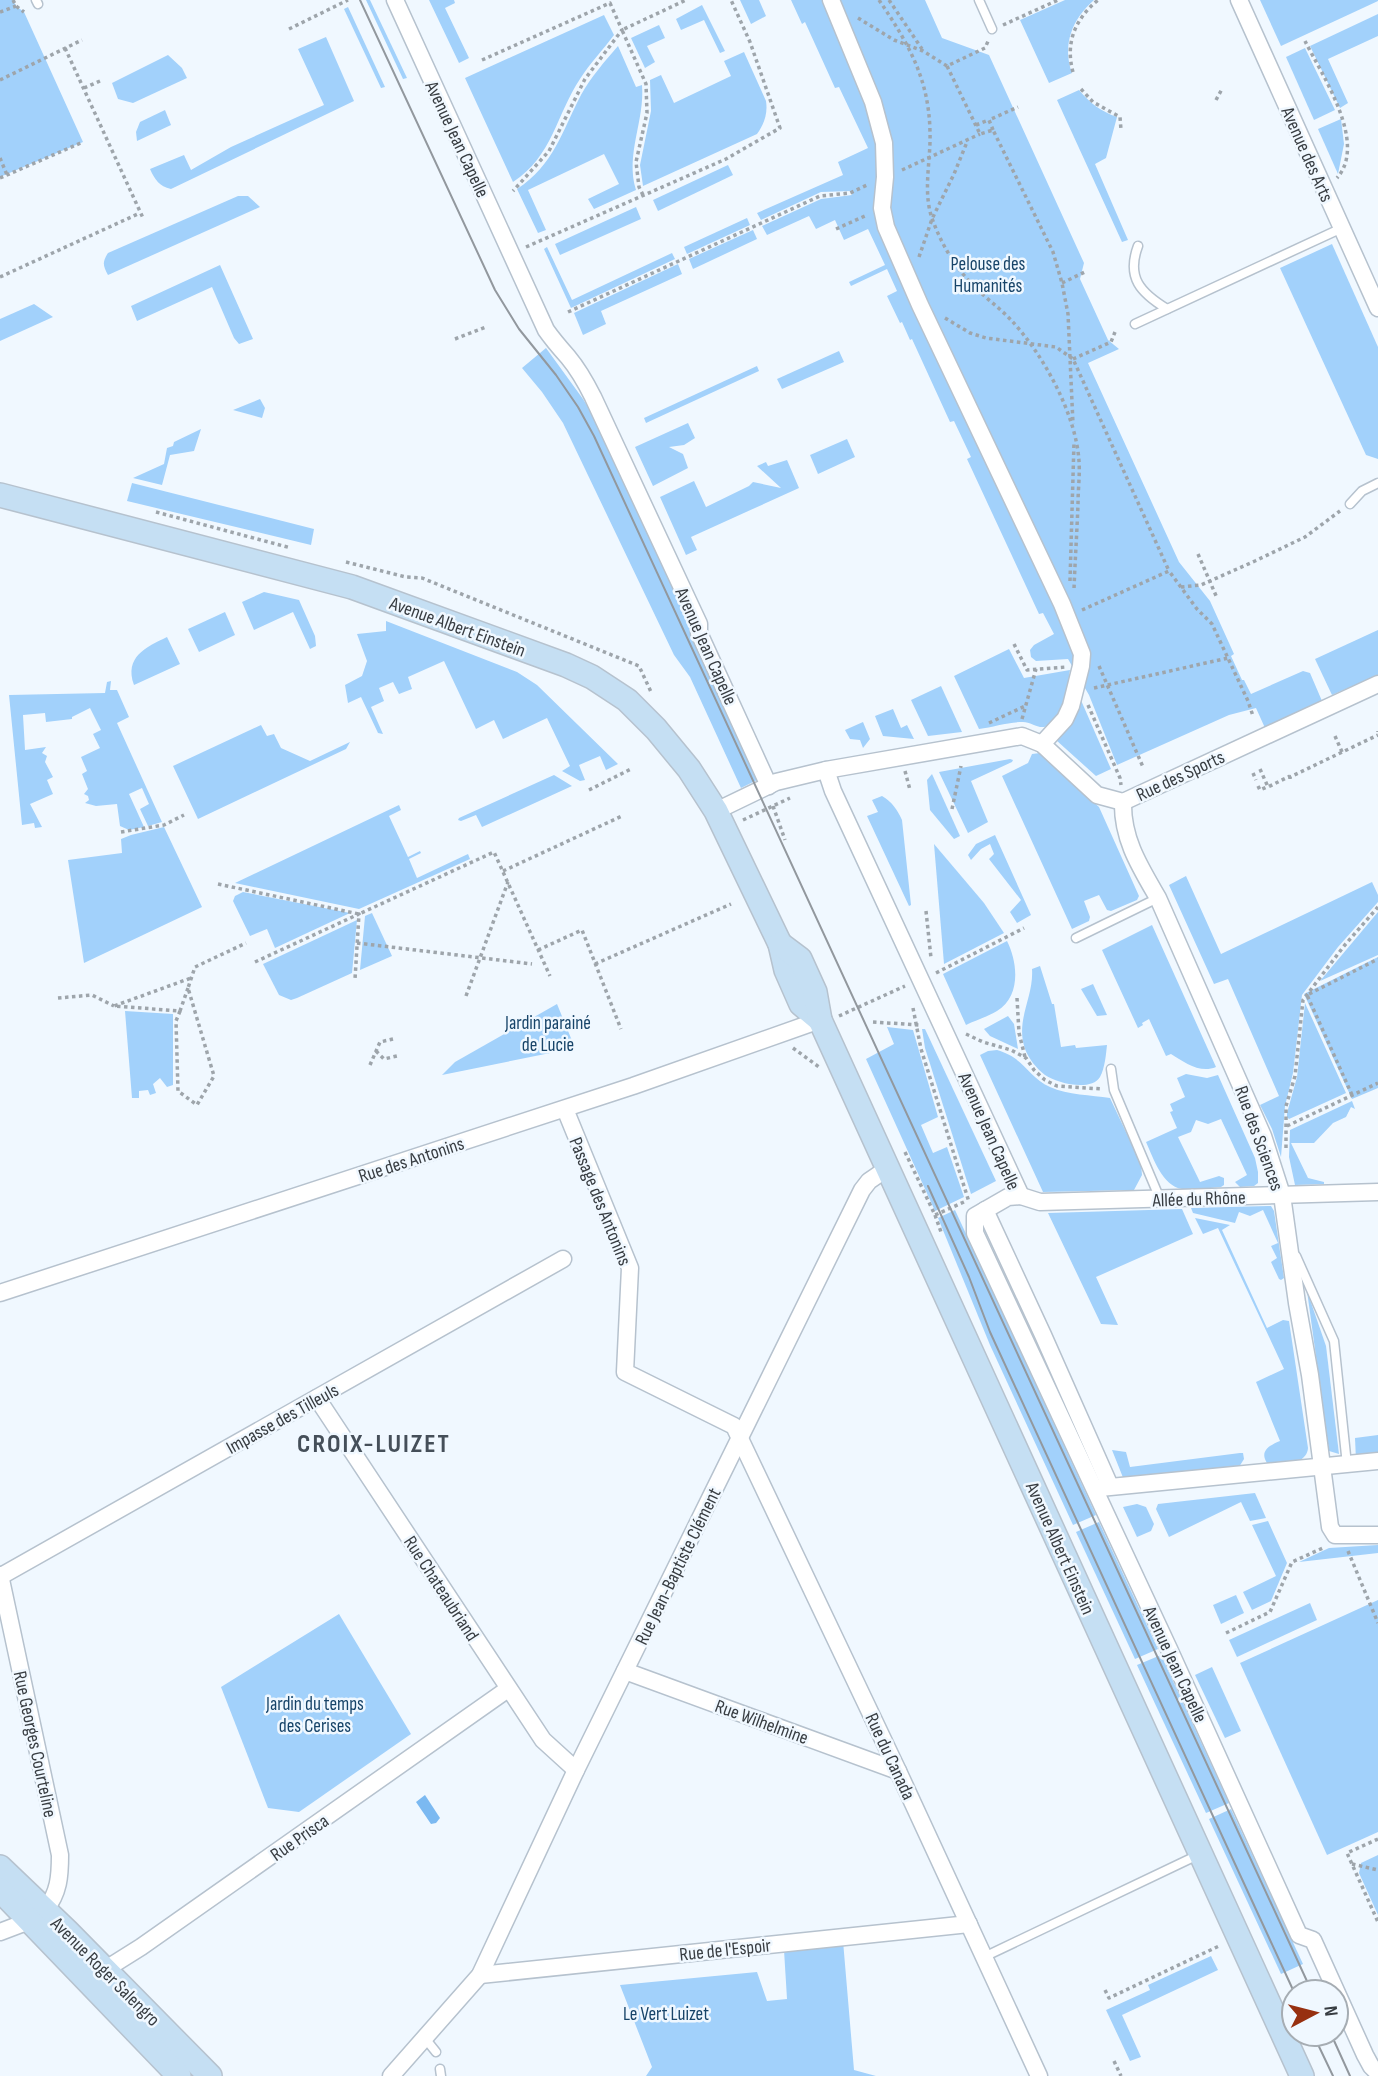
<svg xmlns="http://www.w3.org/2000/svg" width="1378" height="2076" font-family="'Sofia Sans Condensed',sans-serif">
  <rect width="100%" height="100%" fill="#f0f8ff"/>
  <g fill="#a2d1fb">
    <polygon points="0,0 13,0 16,6 24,12 83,142 0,177"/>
    <polygon points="366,0 370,0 407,78 403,79"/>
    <polygon points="429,0 454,0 455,3 445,8 469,58 459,63"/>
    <polygon points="740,0 759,0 766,16 751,24"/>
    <polygon points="791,0 925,0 942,38 989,55 1084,263 1080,279 1108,340 1119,349 1088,363 1179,562 1210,601 1234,654 1231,656 1242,680 1244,680 1251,694 1303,671 1310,673 1322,701 1265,728 1256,708 1229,715 1117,765 1089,695 1068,659 1036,661 1031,657 1030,650 1034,645 1054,634 1043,613 1039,614 967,459 971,457 954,421 950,422 912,339 910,340 902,322 900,323 887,296 897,291 887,269 851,286 849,282 885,265 868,229 844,240 835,220 816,229 809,216 767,235 762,226 821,199 852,195 851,191 821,192 761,220 757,213 843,175 838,162 868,148 839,87 835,88 805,22 802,24"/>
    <path d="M1065,0h29c-22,19 -32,45 -22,73l-23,10 -29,-63z"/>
    <polygon points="1260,0 1378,0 1378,1 1281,46"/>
    <polygon points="702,5 725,51 720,53 704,20 681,30 676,19"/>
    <polygon points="348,7 385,87 381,88 344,9"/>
    <polygon points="1378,14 1378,36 1328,59 1348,103 1340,108 1310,46"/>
    <path d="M604,15l10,20c-11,15 -24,28 -34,44 -24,36 -27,77 -67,103l-48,-104z"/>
    <polygon points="659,25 665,38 647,46 655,62 645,68 631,38"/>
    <path d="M326,37l28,64 -183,88c-12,-3 -16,-9 -21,-20l34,-14 7,15 40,-23 93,-42 -26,-56z"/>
    <path d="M618,46l18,41 6,-2c3,36 -17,69 -6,105l-42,19 -6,-10 31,-15 -15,-30 -76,36 18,40 -8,3 -21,-44c37,-24 45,-58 64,-94 10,-18 24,-34 37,-49z"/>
    <polygon points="1305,48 1335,110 1314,120 1286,57"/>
    <path d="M744,52l22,49c2,13 -2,23 -9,33l-114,52 -3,-21 11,-54 -1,-31 11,-5 13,28 57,-27 -7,-15z"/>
    <polygon points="168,55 182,68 187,78 133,103 118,99 112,83"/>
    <path d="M1079,90c11,13 21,21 38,27l-11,41 -11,6 33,76 -6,2 -65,-142z"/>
    <polygon points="165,110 171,125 137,141 136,132 140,122"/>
    <polygon points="1341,119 1344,144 1338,174 1318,129"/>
    <polygon points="728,165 733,175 658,211 653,200"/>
    <path d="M238,196h10l12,11 -152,68c-5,-9 -6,-13 0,-22z"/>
    <polygon points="636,207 641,219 560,255 555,244"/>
    <polygon points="747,218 750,225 687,254 684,247"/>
    <polygon points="753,230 757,239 693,269 689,259"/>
    <polygon points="1332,244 1378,347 1378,459 1366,455 1280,268"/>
    <polygon points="547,247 572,300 672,253 675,259 571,308 544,249"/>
    <polygon points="678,264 682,274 601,311 606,324 583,335 574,313"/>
    <polygon points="220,265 253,339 239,344 234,338 212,287 137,321 131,306"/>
    <polygon points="34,304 53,317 0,341 0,319"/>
    <polygon points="546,348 583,399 598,423 758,774 757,780 741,788 690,677 674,655 563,423 542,392 522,368"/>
    <polygon points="839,351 844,362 782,389 777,379"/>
    <polygon points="757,366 759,371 646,423 644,418"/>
    <polygon points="260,399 265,408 262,418 233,410"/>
    <polygon points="688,423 695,438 684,445 669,447 683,454 688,468 653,486 635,447"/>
    <polygon points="201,429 194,451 170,455 162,485 133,478 164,464 167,448 173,446 174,442"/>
    <polygon points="847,439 855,457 818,474 810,455"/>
    <polygon points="787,460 799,488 691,537 697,550 686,555 660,497 694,481 706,507 749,486 753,482 781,488 757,466 766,462 768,466"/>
    <polygon points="132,483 314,529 311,545 127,501"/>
    <polygon points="264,592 299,600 315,636 316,646 310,649 293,612 254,630 242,602"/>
    <polygon points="225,612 235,635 199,652 188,629"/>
    <polygon points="386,621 517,672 537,685 618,764 606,770 600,756 579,765 585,780 580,781 562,771 570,766 547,718 503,739 494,720 476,729 444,661 408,677 412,689 399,694 393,682 379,688 384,701 371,707 383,734 378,733 361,697 348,703 345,685 362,676 367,661 357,634 386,631"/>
    <polygon points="1378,630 1378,675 1332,695 1315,659"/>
    <path d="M167,637l13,27 -46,21c-10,-28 12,-38 33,-48z"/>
    <path d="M1009,649l15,29 46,-8c-3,18 -3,53 -26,57 -7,1 -14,-5 -21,-5 -14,0 -30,5 -44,7l-25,-53z"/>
    <polygon points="111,681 110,690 117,690 129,717 117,723 162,822 148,826 140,809 149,804 142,788 129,794 144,827 129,830 120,826 117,804 96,806 85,803 89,800 88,796 84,794 88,789 82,774 87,771 81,757 100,748 93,734 101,730 90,708 72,717 72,719 46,722 45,713 23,715 25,750 46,747 42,753 47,756 45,762 53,777 47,780 53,794 30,804 42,827 35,828 34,823 22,825 9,695 105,693 107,682"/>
    <polygon points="941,686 962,732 928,736 911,700"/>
    <polygon points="1080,698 1111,769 1096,776 1056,740"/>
    <polygon points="893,709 901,728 907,725 914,739 883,736 875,716"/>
    <polygon points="863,722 870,739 863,748 860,740 850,739 845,730"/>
    <polygon points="261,725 267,736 274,734 281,748 310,761 350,742 346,749 198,819 173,766"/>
    <polygon points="1040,753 1099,807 1139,896 1137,900 1111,911 1107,910 1099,895 1084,901 1090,917 1089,921 1072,929 1002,776 1028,763 1032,754"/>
    <polygon points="1010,759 1013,760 1012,762 971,781 988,822 968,833 939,772"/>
    <polygon points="932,774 960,836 954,839 930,810 927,780"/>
    <polygon points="554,775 572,786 482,827 476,815 461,821 458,820 459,818"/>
    <path d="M882,796c10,6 15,13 20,24l9,85 -2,1 -42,-90 11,-4 -6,-12z"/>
    <polygon points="399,805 401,810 389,816 408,857 420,851 421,853 409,859 417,878 468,854 470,859 359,909 235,883"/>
    <polygon points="164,827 202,907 84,963 68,860 122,853 121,839 131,835"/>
    <polygon points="995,835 1031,915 1017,923 1010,912 1021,900 989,859 994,854 990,844 981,849 971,860 968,855 976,844"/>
    <polygon points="934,844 984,903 1004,933 944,964"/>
    <polygon points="1186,876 1221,954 1372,882 1378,895 1378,902 1338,947 1302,995 1293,1073 1285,1106 1281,1157 1272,1129 1260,1105 1279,1096 1228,979 1214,984 1169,885"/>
    <polygon points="243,892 350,913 275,948 267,929 250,936 233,901 235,896"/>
    <polygon points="1378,912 1378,955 1320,981"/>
    <polygon points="372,913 392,956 360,970 365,916"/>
    <polygon points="357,920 352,973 297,998 291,1000 279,995 263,964"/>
    <path d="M1152,925l64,142c-16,7 -32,-5 -45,-13l-5,2 -17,-37 -7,4 1,2 -5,3 -36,-78z"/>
    <path d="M1007,941c11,22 14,55 -10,70 -10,6 -21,9 -31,14l-23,-51z"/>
    <polygon points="1378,957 1378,1088 1352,1099 1304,994"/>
    <path d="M1040,966l12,38h2l7,43 14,-2 1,3 31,-3c-1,9 -2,23 -7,32 -9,15 -44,6 -55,-2 -9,-7 -16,-16 -20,-26 -10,-29 9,-52 7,-80z"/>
    <polygon points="1093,984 1107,1015 1097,1016 1081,989"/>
    <polygon points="1305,1003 1346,1093 1289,1119 1287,1117 1287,1113 1297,1077"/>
    <polygon points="557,1004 575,1048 442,1075 455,1062"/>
    <polygon points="125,1011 173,1014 173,1085 167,1087 160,1078 153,1084 156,1093 150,1095 148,1090 139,1091 139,1098 132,1098"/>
    <polygon points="1008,1016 1014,1024 1018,1049 990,1036 984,1029"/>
    <polygon points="887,1027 913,1030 938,1117 921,1125 933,1153 947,1147 964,1197 935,1211 866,1059 894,1044"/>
    <polygon points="922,1029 925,1029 996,1181 971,1194 925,1048"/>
    <path d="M997,1050c28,8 31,27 53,37 18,8 41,8 60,11l31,66 1,11 -8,15 -91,2 -63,-137 8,-4z"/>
    <path d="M1186,1074l21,4 11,-3 37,83 3,14v11l-4,3 -14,1 -5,-5 12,-7 -26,-56 -13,5 -12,-4 -5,12 -13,5 22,45 19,-6 5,2v7l-3,2c-12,1 -27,3 -39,2 -20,-3 -29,-32 -36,-47l31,-14 -7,-16 3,-1 -3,-7 15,-7 -8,-19z"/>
    <polygon points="1352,1101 1355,1109 1351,1107 1346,1117 1333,1123 1314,1143 1291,1143 1308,1178 1324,1182 1324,1184 1295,1185 1289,1157 1290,1130"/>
    <polygon points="1268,1206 1271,1206 1274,1211 1284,1278 1281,1280 1279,1279 1271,1262 1277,1258 1271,1246 1278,1243 1263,1210 1250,1216 1239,1212 1235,1223 1193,1213 1191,1208"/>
    <polygon points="1182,1209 1193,1234 1096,1277 1118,1325 1101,1324 1048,1213"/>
    <polygon points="955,1210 1096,1515 1073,1525 990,1345 938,1218"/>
    <path d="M1195,1218l35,7 -8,5 45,98 16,-8 6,1 19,127c-1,17 -28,18 -41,15 -8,-12 3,-18 13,-22l-24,-59 28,-13 -66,-141 -15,6z"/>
    <polygon points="1307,1291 1326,1346 1339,1454 1329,1451"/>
    <polygon points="1378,1435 1378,1456 1356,1460 1355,1438"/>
    <polygon points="1112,1450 1126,1452 1130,1467 1240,1453 1243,1453 1244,1459 1239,1467 1124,1480"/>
    <polygon points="1255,1493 1266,1518 1250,1521 1241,1502 1169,1537 1156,1509 1158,1504"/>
    <polygon points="1137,1504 1146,1507 1154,1524 1151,1531 1137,1537 1123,1507"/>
    <polygon points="1268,1521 1287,1563 1271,1601 1252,1610 1243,1592 1276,1576 1252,1525"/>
    <polygon points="1099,1522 1158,1649 1135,1659 1076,1532"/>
    <polygon points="1378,1545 1378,1553 1299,1562 1329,1548"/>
    <polygon points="1236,1595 1244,1613 1221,1624 1213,1605"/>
    <polygon points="1378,1600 1378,1832 1327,1855 1240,1663"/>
    <polygon points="1310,1603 1317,1620 1237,1657 1229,1640"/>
    <polygon points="339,1614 411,1734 299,1812 268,1808 221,1687"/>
    <polygon points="1161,1655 1229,1803 1206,1813 1137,1665"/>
    <polygon points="1212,1667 1241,1731 1225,1738 1195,1675"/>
    <polygon points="1231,1809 1303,1964 1281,1974 1209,1819"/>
    <polygon points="1378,1855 1378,1915 1359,1873 1361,1863"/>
    <polygon points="843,1941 854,2070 876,2076 646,2076 652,2067 620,1985 757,1972 767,2001 787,1999 784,1950"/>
    <polygon points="1211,1956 1218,1970 1122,2015 1141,2057 1130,2061 1106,2010 1150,1990 1148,1985"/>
  </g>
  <polygon fill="#7bb9f1" points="425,1795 440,1818 436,1823 431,1824 416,1802"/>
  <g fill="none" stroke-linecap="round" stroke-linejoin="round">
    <defs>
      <g id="lane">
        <polyline points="36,0 38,4"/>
        <polyline points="979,0 992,29"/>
        <path d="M1138,246c-12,32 3,47 29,63"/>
        <polyline points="1135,324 1342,228"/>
        <polyline points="1350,504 1362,491 1378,483"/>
        <polyline points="1076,938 1158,898"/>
        <polyline points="1111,1069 1114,1090 1160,1199"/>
        <polyline points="1296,1256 1334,1341 1347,1465"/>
        <polyline points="984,1957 1198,1855"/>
        <polyline points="424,2037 436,2052"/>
        <polyline points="440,2069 441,2076"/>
      </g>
      <g id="street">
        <path d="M395,0l151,330c7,10 14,18 22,27 10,12 18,26 25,40l106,227v9l70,153"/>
        <polyline points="831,0 873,102 884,143 885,177 882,208 886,227 920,305 1062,604 1082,654 1081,666 1071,706 1065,719 1042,744"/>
        <polyline points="1239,0 1378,308"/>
        <polyline points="826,770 1022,736 1042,744 1097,795 1123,802 1378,684"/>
        <path d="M1123,802c-1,37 17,65 35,96l105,238 19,59 15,108 13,72 20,152 5,8h43"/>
        <polyline points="716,811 776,782 826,770 833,791 1021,1196 1008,1197 975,1216 975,1233 1169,1649 1299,1935 1313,1940 1365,2055 1371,2066 1378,2073"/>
        <polyline points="565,1109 630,1268 625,1372 734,1426 898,1771 1039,2076"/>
        <polyline points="1021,1196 1040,1202 1378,1192"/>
        <polyline points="985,1210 1043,1335 1110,1486"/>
        <polyline points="0,1293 633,1086 820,1020"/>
        <polyline points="317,1398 543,1740 576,1770"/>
        <polyline points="1100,1488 1378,1461"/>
        <path d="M0,1575l60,280c0,21 -1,38 -15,55"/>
        <polyline points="1,1576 563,1259"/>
        <polyline points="625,1671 898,1771"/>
        <polyline points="0,1932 29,1921"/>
        <polyline points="98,1974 141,1947 508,1689"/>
        <polyline points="480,1975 969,1924"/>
        <polyline points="391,2076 480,1975 576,1770 862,1190 869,1181 888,1168"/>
      </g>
      <g id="secondary">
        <polyline points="0,495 352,587 566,665 592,677 627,700 656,729 689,769 716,811 780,944 786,970 801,1004 820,1020"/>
        <polyline points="780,944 800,959 815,992 820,1020 1302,2076"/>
        <polyline points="0,1867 67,1931 210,2076"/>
        <polyline points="0,1890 179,2076"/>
      </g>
    </defs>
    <use href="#lane" stroke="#b6c2ce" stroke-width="11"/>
    <use href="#street" stroke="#b6c2ce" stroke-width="19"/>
    <use href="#secondary" stroke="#b6c2ce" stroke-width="26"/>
    <g stroke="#9ea5ab" stroke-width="3.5" stroke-dasharray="3.5 3.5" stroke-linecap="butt">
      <polyline points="13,0 16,6 24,12"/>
      <path d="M879,0c29,43 50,78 51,132 1,29 -8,61 3,89 8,22 20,42 35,59 13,15 30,26 43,40 32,34 65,94 68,141 1,14 -1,29 -1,43 -1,28 -3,57 -4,85"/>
      <polyline points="889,0 922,49"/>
      <polyline points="0,12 16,6"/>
      <polyline points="858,18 894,40 923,51 947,66 985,48 989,39"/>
      <polyline points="1003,25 1058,0"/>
      <polyline points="289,29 348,0"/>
      <path d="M1305,41c17,34 63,102 32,137"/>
      <polyline points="65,48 143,218"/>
      <polyline points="482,60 610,3 622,30 585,79 549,151 513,191"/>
      <polyline points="947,66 980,134 993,130 1053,252 1062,283 1068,314 1073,424"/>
      <path d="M1073,72c-8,-29 2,-53 25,-72"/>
      <polyline points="0,80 82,40"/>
      <polyline points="84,88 100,81"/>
      <polyline points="1081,89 1093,102 1120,117 1121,130"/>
      <polyline points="1216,100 1222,89"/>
      <polyline points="976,125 989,120"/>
      <polyline points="993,130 989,120 1018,107"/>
      <polyline points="0,158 7,175"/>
      <polyline points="902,170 980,134"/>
      <polyline points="0,178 83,142"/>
      <polyline points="643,195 639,187 636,162 647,113 646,84 622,30 686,0"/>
      <polyline points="836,229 867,215"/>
      <polyline points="526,247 726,159 780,128 750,42 731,0"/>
      <polyline points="919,257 932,219 954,174 967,142"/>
      <polyline points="0,277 140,213"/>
      <polyline points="1062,283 1087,271"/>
      <polyline points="568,312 820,196 850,193 867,185"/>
      <polyline points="945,318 970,333 986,338 1056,347 1073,359 1169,571"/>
      <polyline points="455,339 486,327"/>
      <polyline points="1073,359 1111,342 1115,332"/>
      <polyline points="156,512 291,548"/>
      <polyline points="346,562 406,577 422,578 639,666 652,694"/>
      <polyline points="1070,581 1074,442"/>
      <polyline points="1181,587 1201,585 1255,561 1305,537 1340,511"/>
      <polyline points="1082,610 1169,571 1197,609 1212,624 1248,701 1253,716"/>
      <polyline points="1014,644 1027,670 1066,667"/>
      <polyline points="1099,666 1143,767"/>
      <polyline points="1094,688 1228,658"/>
      <polyline points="1088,705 1120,778 1121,785"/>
      <polyline points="1022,719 1036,669"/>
      <polyline points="989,723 1025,706"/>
      <polyline points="1378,731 1378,732"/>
      <polyline points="1335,736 1342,752"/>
      <polyline points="1260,769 1268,787 1290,776"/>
      <polyline points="905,771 910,790"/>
      <polyline points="1253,773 1256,780"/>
      <polyline points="1290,779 1290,777 1378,735"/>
      <polyline points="1258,786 1260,790 1269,786"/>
      <polyline points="589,790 631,769"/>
      <polyline points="773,806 785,840"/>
      <polyline points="952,809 961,766"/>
      <polyline points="743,820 790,798"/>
      <polyline points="121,832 164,825 184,815"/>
      <polyline points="503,871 622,816"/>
      <polyline points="218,884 359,914 494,852 550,976"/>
      <polyline points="926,911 931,958"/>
      <polyline points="357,943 532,964"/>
      <polyline points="538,950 582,930 621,1029"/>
      <polyline points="255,962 359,914 355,979"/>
      <polyline points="595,964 731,904"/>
      <polyline points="936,973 1024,928"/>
      <polyline points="188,988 180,1011 114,1006 191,978"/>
      <polyline points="466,996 508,882"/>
      <polyline points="58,998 92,995 114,1006"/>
      <polyline points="1017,998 1019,1033 1025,1057"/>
      <polyline points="913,1008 921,1049 969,1202"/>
      <polyline points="180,1011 176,1021 178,1091 197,1105 214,1076 188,988 195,967 246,943"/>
      <polyline points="839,1016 905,986"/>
      <polyline points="873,1022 919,1025"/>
      <polyline points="966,1034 983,1042 1011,1050 1026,1058 1034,1070 1045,1080 1057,1086 1102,1089"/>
      <polyline points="793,1048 819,1067"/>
      <polyline points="376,1051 384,1059 397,1056"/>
      <polyline points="370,1065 380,1042 393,1039"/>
      <polyline points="1352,1095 1307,995 1378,959"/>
      <polyline points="1287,1126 1378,1083"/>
      <polyline points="1286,1148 1286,1106 1295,1076 1303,1000 1344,946 1378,907"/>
      <polyline points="905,1152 935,1215 964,1202"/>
      <polyline points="935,1215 941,1232"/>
      <polyline points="1348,1551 1378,1623"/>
      <polyline points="1226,1633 1270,1612 1292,1562 1325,1547"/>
      <polyline points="1378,1839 1347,1853 1378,1922"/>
      <polyline points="1352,1864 1378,1870"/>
      <polyline points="1105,1990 1109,1998 1219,1946"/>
      <polyline points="1114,2061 1121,2076"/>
    </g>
    <use href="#lane" stroke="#fff" stroke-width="8"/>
    <use href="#street" stroke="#fff" stroke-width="16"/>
    <use href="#secondary" stroke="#c5dff3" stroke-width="23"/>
    <g stroke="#92989e" stroke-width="2">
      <polyline points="360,0 495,290 519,329 556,375 578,407 594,436 1312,1992"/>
      <polyline points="928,1186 969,1277 990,1332 1294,1992"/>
      <polyline points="1313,2034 1333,2076"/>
      <polyline points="1331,2034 1350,2076"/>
    </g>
    <polyline stroke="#9ea5ab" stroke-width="3.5" stroke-dasharray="3.5 3.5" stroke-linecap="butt" points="1198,554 1217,598"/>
  </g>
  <g text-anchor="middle" stroke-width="5" stroke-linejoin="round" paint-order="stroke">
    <g font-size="19" fill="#383d42" stroke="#f0f8ff">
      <text transform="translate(458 139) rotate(65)" y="7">Avenue Jean Capelle</text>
      <text transform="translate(1308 154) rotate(66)" y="7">Avenue des Arts</text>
      <text transform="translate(458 626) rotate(20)" y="7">Avenue Albert Einstein</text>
      <text transform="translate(707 646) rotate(66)" y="7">Avenue Jean Capelle</text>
      <text transform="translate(1180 775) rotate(-25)" y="7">Rue des Sports</text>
      <text transform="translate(990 1131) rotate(66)" y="7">Avenue Jean Capelle</text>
      <text transform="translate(1260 1138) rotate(70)" y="7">Rue des Sciences</text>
      <text transform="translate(411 1159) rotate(-18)" y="7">Rue des Antonins</text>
      <text transform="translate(1199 1198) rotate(-2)" y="7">Allée du Rhône</text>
      <text transform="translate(601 1201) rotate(68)" y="7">Passage des Antonins</text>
      <text transform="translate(282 1418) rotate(-29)" y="7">Impasse des Tilleuls</text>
      <text transform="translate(1061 1548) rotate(66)" y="7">Avenue Albert Einstein</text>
      <text transform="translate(677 1566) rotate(-64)" y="7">Rue Jean-Baptiste Clément</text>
      <text transform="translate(442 1588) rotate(57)" y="7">Rue Chateaubriand</text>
      <text transform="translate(1176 1664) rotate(65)" y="7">Avenue Jean Capelle</text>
      <text transform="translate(762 1721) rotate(20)" y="7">Rue Wilhelmine</text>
      <text transform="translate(36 1744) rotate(78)" y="7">Rue Georges Courteline</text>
      <text transform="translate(891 1756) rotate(65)" y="7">Rue du Canada</text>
      <text transform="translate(299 1837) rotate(-35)" y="7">Rue Prisca</text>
      <text transform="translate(725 1949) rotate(-6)" y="7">Rue de l'Espoir</text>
      <text transform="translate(106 1971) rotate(45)" y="7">Avenue Roger Salengro</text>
    </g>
    <g font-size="19" fill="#174469" stroke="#f0f8ff">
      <text x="988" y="270">Pelouse des<tspan x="988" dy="22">Humanités</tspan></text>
      <text x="548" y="1029">Jardin parainé<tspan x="548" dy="22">de Lucie</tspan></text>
      <text x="315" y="1710">Jardin du temps<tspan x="315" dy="22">des Cerises</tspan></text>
      <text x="666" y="2020">Le Vert Luizet</text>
    </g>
    <g font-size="26" font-weight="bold" letter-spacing="2" fill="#454f59" stroke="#f0f8ff">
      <text x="374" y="1452">CROIX-LUIZET</text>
    </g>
  </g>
  <g transform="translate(1315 2013) rotate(83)"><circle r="33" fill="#f0f8ff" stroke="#a6adb3" stroke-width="2"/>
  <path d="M0-5L12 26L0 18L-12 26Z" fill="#973010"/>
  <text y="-10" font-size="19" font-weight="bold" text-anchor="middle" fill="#383d42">N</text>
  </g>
</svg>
